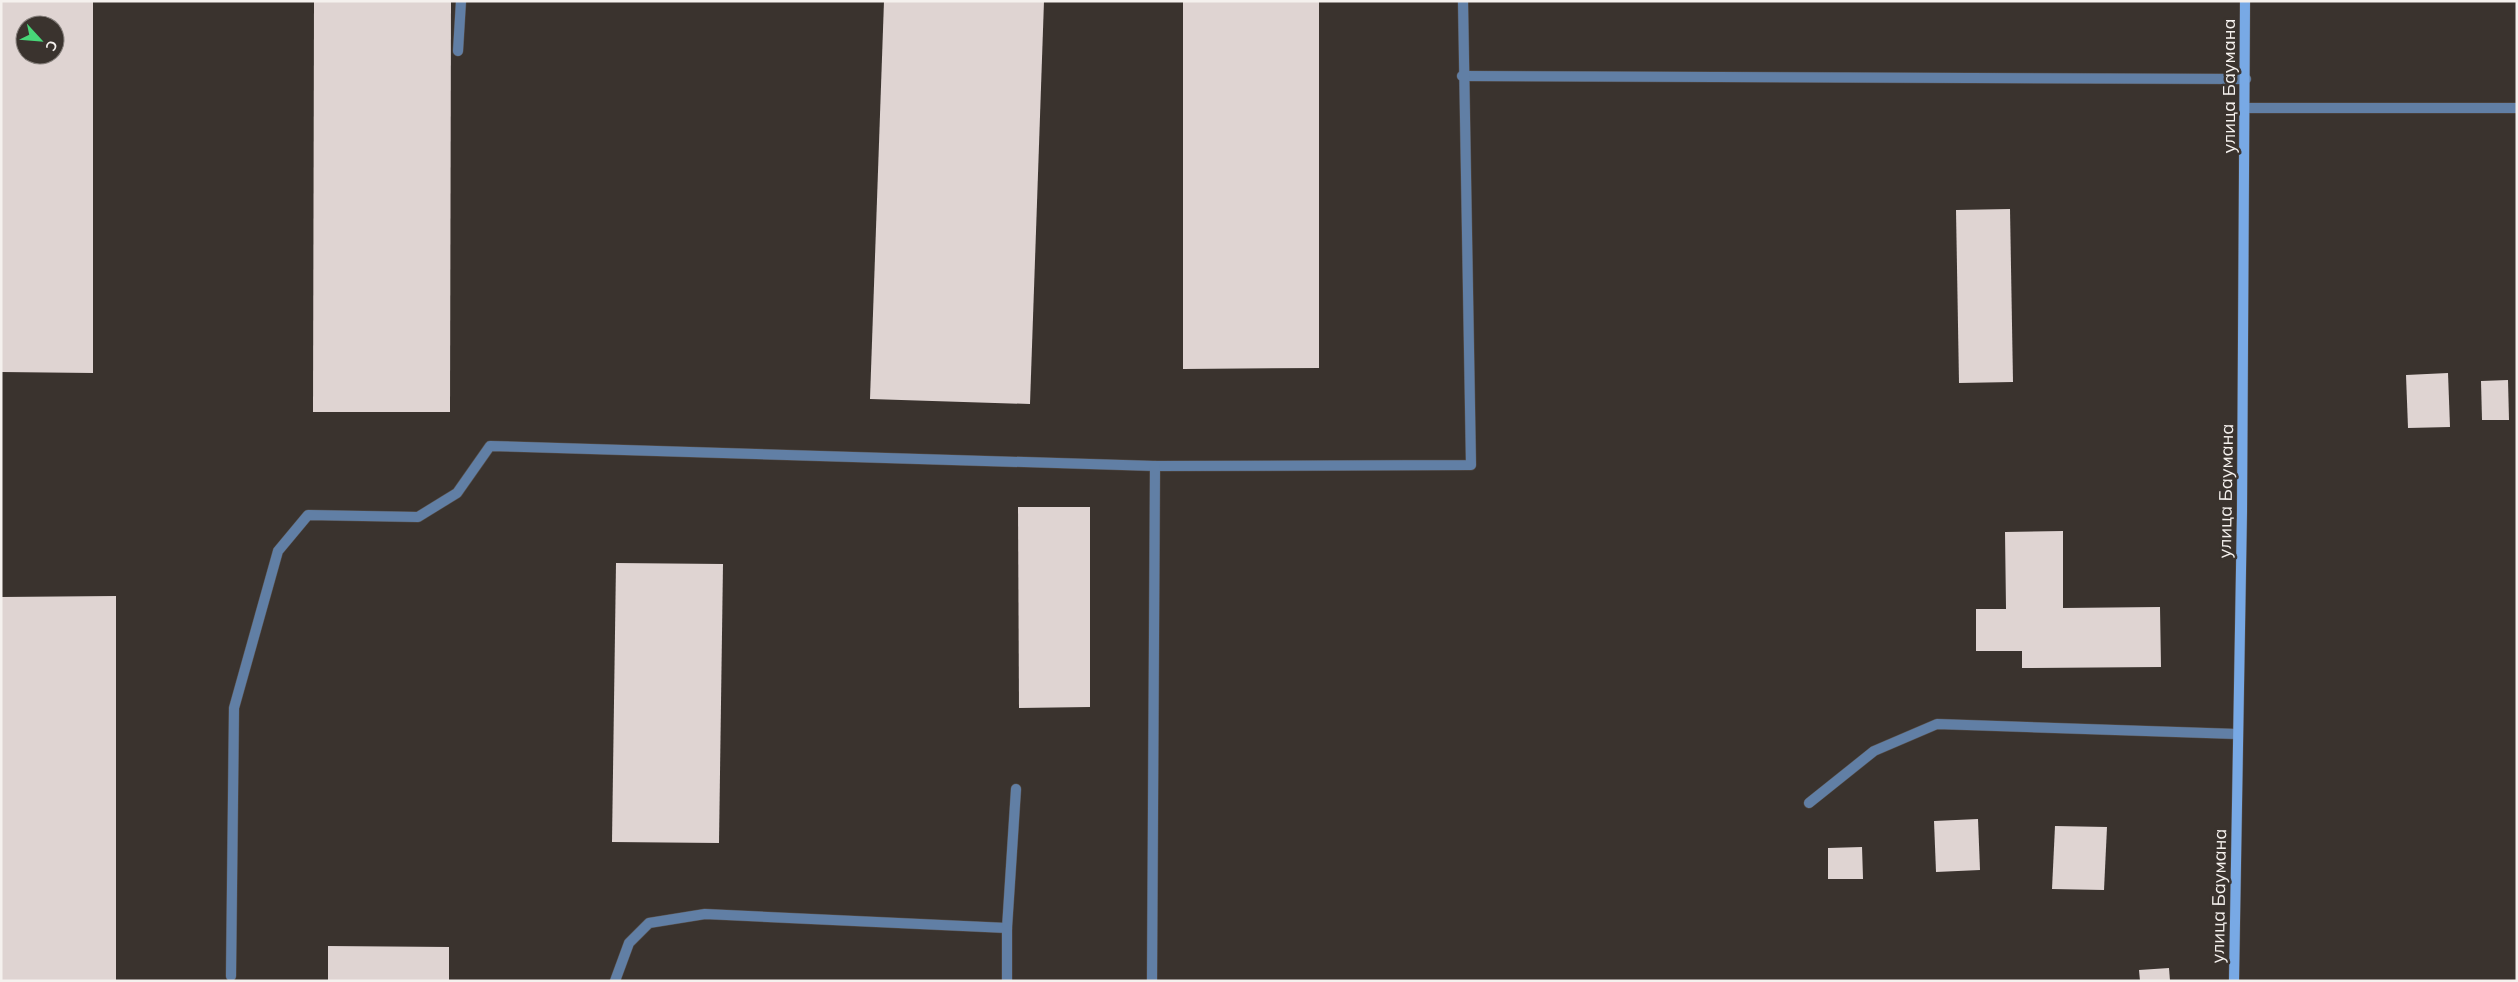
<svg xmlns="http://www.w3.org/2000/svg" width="2518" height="982" font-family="Mulish,sans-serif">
  <rect width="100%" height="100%" fill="#3a332e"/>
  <g fill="#dfd4d2" fill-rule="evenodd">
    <path d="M1,1h92v372l-92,-1zM25,25h30v30h-30z"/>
    <polygon points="314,1 451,1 450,412 313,412"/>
    <polygon points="884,1 1044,1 1030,404 870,399"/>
    <polygon points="1183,1 1319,1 1319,368 1183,369"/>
    <polygon points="2010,209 2013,382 1959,383 1956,210"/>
    <polygon points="2448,373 2450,427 2408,428 2406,375"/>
    <polygon points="2508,380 2509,420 2482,420 2481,381"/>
    <polygon points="1018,507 1090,507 1090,707 1019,708"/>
    <polygon points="2063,531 2063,608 2160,607 2161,667 2022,668 2022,651 1976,651 1976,609 2006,609 2005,532"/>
    <polygon points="616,563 723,564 719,843 612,842"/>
    <polygon points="116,596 116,981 1,981 1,597"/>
    <polygon points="1978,819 1980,870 1936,872 1934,821"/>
    <polygon points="2055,826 2107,827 2104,890 2052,889"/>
    <polygon points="1862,847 1863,879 1828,879 1828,848"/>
    <polygon points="328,946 449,947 449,981 328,981"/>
    <polygon points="2169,968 2170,981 2140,981 2139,970"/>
  </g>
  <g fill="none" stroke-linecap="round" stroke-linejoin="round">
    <defs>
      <g id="service">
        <polyline points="458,51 461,1"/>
        <polyline points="1462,76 2246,79"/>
        <polyline points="1809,803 1874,751 1937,724 2237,734"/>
        <polyline points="231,976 234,708 278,551 308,515 418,517 457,493 490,446 1155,466 1471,465 1463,1"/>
        <polyline points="615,981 629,943 649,923 705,914 1007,928"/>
        <polyline points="1007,981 1007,928 1016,789"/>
        <polyline points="1152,981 1155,466"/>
      </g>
      <polyline id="minor" points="2246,108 2517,108"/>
      <polyline id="secondary" points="2234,981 2242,511 2245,1"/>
    </defs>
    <use href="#service" stroke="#58514d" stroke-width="11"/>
    <use href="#minor" stroke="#58514d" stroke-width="11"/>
    <use href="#secondary" stroke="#58514d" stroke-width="11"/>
    <use href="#service" stroke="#617fa5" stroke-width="10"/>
    <use href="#minor" stroke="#617fa5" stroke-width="10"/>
    <use href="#secondary" stroke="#78a9e5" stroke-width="10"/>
  </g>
  <g text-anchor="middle" stroke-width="5" stroke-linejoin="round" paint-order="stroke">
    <g font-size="18" fill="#f5f1ee" stroke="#3a332e">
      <text transform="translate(2229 86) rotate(-90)" y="6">улица Баумана</text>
      <text transform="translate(2226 491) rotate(-89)" y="6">улица Баумана</text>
      <text transform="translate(2219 896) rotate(-89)" y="6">улица Баумана</text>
    </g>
  </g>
  <rect width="2518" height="982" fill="none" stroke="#f5f1ee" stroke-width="5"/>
  <g transform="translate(40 40) rotate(116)"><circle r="24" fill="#3a332e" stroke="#857f7b"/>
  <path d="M0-4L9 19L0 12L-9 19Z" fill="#48d778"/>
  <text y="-8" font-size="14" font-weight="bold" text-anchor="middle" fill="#f5f1ee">С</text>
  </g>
</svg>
